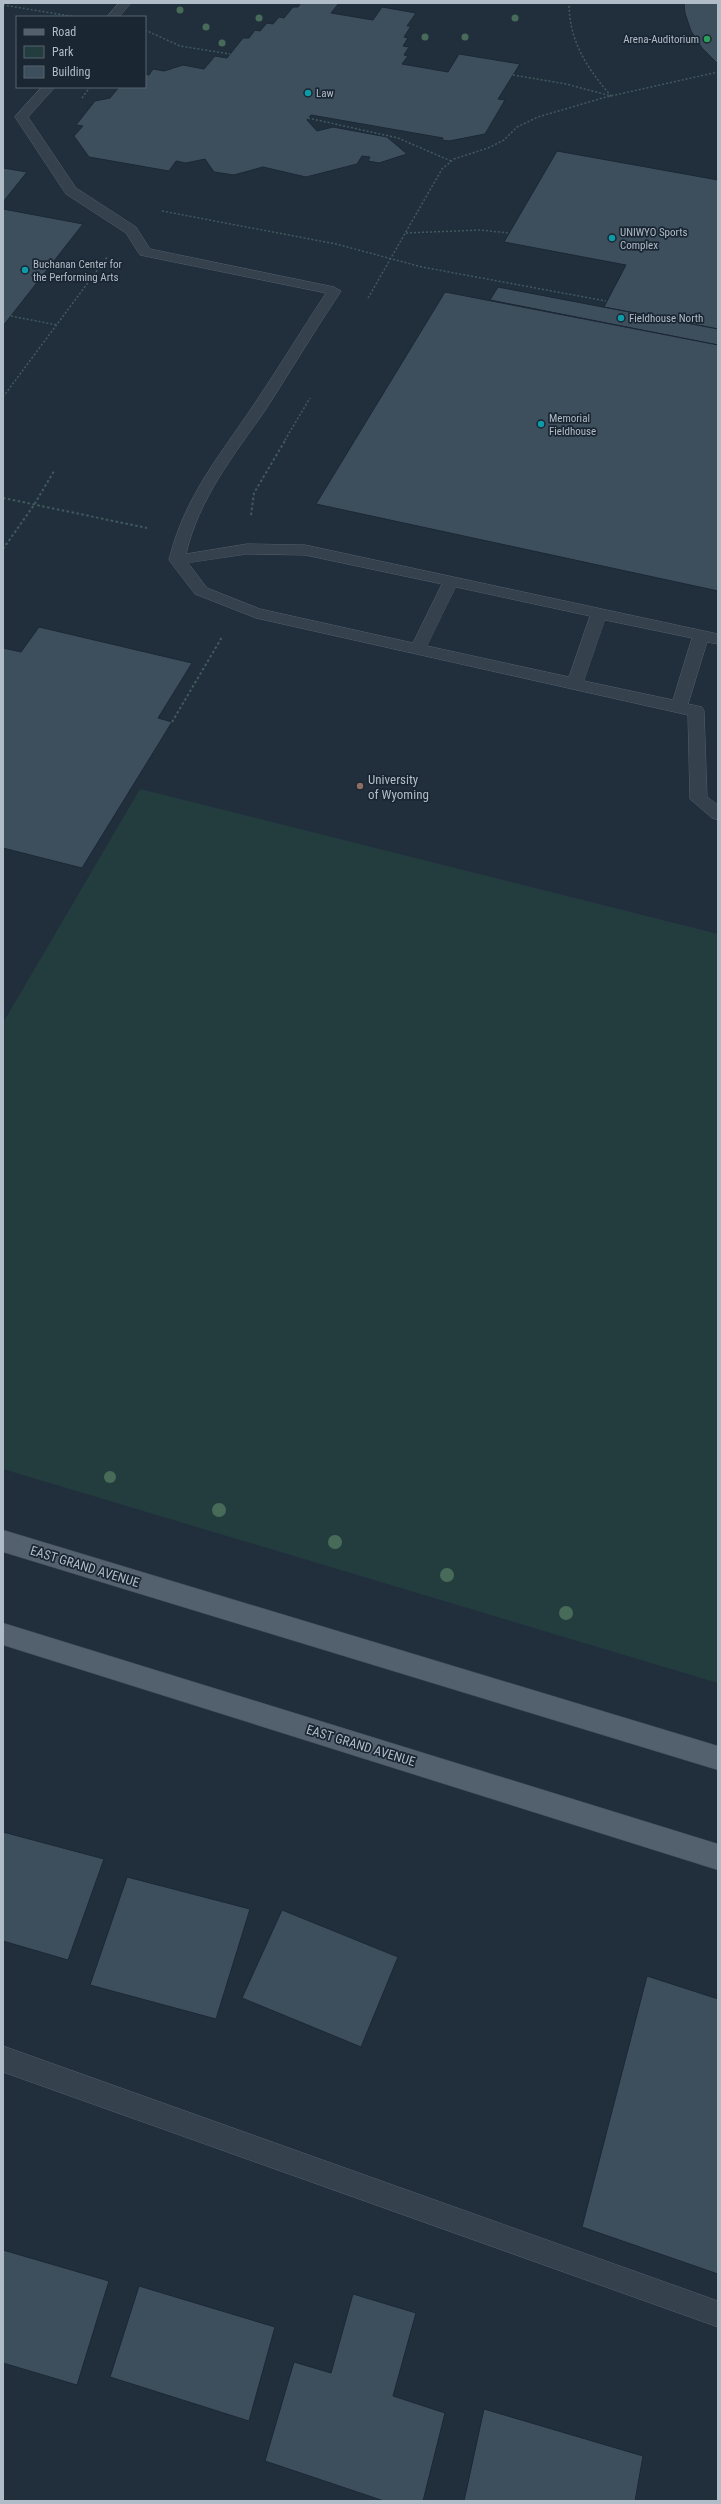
<svg xmlns="http://www.w3.org/2000/svg" width="721" height="2504" font-family="'Roboto Condensed',sans-serif">
  <rect width="100%" height="100%" fill="#212f3d"/>
  <polygon fill="#233d3e" points="140,789 718,934 718,1683 3,1469 3,1023"/>
  <g fill="#3d4e5d" stroke="#1c2834">
    <polygon points="301,3 339,3 331,13 373,20 382,7 416,13 407,26 411,26 404,37 408,38 403,46 409,47 404,55 408,56 402,64 448,72 459,54 520,64 498,99 505,100 485,134 449,141 442,140 443,138 311,115 307,120 317,131 333,127 387,137 407,154 379,163 368,161 370,157 362,156 357,164 306,177 263,167 234,175 214,172 205,159 186,163 176,161 169,171 89,157 74,136 83,126 76,125 95,101 110,98 119,87 145,87 145,74 149,75 153,69 164,71 183,65 204,69 215,56 227,58 243,38 249,38 255,30 260,31 267,23 273,24 279,17 284,18 293,7 298,7"/>
    <polygon points="684,3 718,3 718,64 702,48 691,31 685,13"/>
    <polygon points="557,151 718,180 718,329 604,307 626,265 504,242"/>
    <polygon points="3,168 27,172 3,202"/>
    <polygon points="3,209 83,224 3,326"/>
    <polygon points="498,287 718,329 718,345 490,300"/>
    <polygon points="445,292 718,345 718,591 316,504"/>
    <polygon points="39,627 192,663 158,718 172,722 82,868 3,848 3,648 21,652"/>
    <polygon points="3,1832 104,1859 68,1960 3,1941"/>
    <polygon points="127,1877 250,1909 216,2019 90,1985"/>
    <polygon points="282,1910 398,1957 361,2047 242,1998"/>
    <polygon points="647,1976 718,1999 718,2274 582,2227"/>
    <polygon points="3,2250 109,2281 77,2385 3,2363"/>
    <polygon points="139,2286 275,2327 249,2421 110,2377"/>
    <polygon points="353,2294 416,2313 393,2396 445,2413 423,2501 384,2501 265,2461 294,2362 331,2373"/>
    <polygon points="484,2409 643,2456 635,2501 464,2501"/>
  </g>
  <g fill="none" stroke-linecap="round" stroke-linejoin="round">
    <defs>
      <g id="service">
        <polygon points="119,3 131,3 119,17 107,17"/>
        <path d="M42,87h13l-27,30 48,71 60,39 14,22 184,38 7,4c-26,39 -50,79 -75,118 -32,46 -67,89 -80,145l61,-10 58,1 413,89v10l-11,-2 -19,62 14,3 2,4 3,86 11,8v15l-6,-2 -22,-19 -2,-84 -432,-97 -61,-24 -26,-34c15,-62 49,-102 84,-154 25,-37 48,-75 73,-113l-186,-38 -14,-22 -60,-39 -51,-77zM247,554l58,1 137,29 -29,59 -153,-34 -53,-21 -19,-25zM456,587l134,29 -21,61 -142,-31zM605,620l87,18 -19,62 -89,-19z"/>
        <polygon points="3,2046 718,2301 718,2327 3,2072"/>
      </g>
      <g id="primary">
        <polygon points="3,1530 718,1746 718,1770 3,1552"/>
        <polygon points="3,1623 718,1844 718,1870 3,1645"/>
      </g>
    </defs>
    <use href="#service" stroke="#535f6b" stroke-width="1"/>
    <use href="#primary" stroke="#3e4a56" stroke-width="1"/>
    <g stroke="#415a5b" stroke-width="1.5" stroke-dasharray="2 2" stroke-linecap="butt">
      <polyline points="3,5 76,17"/>
      <polyline points="145,30 180,46 230,54"/>
      <path d="M513,75l53,9 45,12c-24,-28 -42,-55 -42,-93"/>
      <polyline points="82,98 90,87"/>
      <polyline points="308,118 398,138 451,161"/>
      <polyline points="162,211 336,244 422,267 606,301"/>
      <polyline points="406,233 480,230 509,233"/>
      <polyline points="368,298 442,169 454,159 488,148 504,140 517,127 538,117 606,97 718,72"/>
      <polyline points="11,316 57,325"/>
      <polyline points="3,397 107,257"/>
      <polyline points="285,440 310,398"/>
    </g>
    <g stroke="#415a5b" stroke-width="2" stroke-dasharray="2.5 2.5" stroke-linecap="butt">
      <polyline points="3,498 147,528"/>
      <polyline points="251,515 254,493 286,439"/>
      <polyline points="3,549 34,505 54,471"/>
      <polyline points="172,722 222,637"/>
    </g>
    <use href="#service" fill="#35414d" fill-rule="evenodd"/>
    <use href="#primary" fill="#53606d" fill-rule="evenodd"/>
  </g>
  <g fill="#476b58">
    <circle cx="180" cy="10" r="3.5"/>
    <circle cx="259" cy="18" r="3.5"/>
    <circle cx="515" cy="18" r="3.5"/>
    <circle cx="206" cy="27" r="3.5"/>
    <circle cx="425" cy="37" r="3.5"/>
    <circle cx="465" cy="37" r="3.5"/>
    <circle cx="222" cy="43" r="3.5"/>
    <circle cx="110" cy="1477" r="6"/>
    <circle cx="219" cy="1510" r="7"/>
    <circle cx="335" cy="1542" r="7"/>
    <circle cx="447" cy="1575" r="7"/>
    <circle cx="566" cy="1613" r="7"/>
  </g>
  <circle fill="#2e9e5b" stroke="#1a2632" stroke-width="1.5" cx="707" cy="39" r="4"/>
  <g fill="#0f9aa8" stroke="#1a2632" stroke-width="1.5">
    <circle cx="308" cy="93" r="4"/>
    <circle cx="612" cy="238" r="4"/>
    <circle cx="25" cy="270" r="4"/>
    <circle cx="621" cy="318" r="4"/>
    <circle cx="541" cy="424" r="4"/>
  </g>
  <circle fill="#8d6e63" stroke="#1a2632" stroke-width="1.5" cx="360" cy="786" r="4"/>
  <g text-anchor="middle" stroke-width="3.5" stroke-linejoin="round" paint-order="stroke">
    <g font-size="11" fill="#b1bcc9" stroke="#1a2632" text-anchor="start">
      <text x="699" y="43" text-anchor="end">Arena-Auditorium</text>
      <text x="316" y="97">Law</text>
      <text x="620" y="236">UNIWYO Sports<tspan x="620" dy="13">Complex</tspan></text>
      <text x="33" y="268">Buchanan Center for<tspan x="33" dy="13">the Performing Arts</tspan></text>
      <text x="629" y="322">Fieldhouse North</text>
      <text x="549" y="422">Memorial<tspan x="549" dy="13">Fieldhouse</tspan></text>
    </g>
    <g font-size="13" fill="#b1bcc9" stroke="#1a2632" text-anchor="start">
      <text x="368" y="784">University<tspan x="368" dy="15">of Wyoming</tspan></text>
    </g>
    <g font-size="13" fill="#b1bcc9" stroke="#1a2632">
      <text transform="translate(85 1566) rotate(17)" y="5">EAST GRAND AVENUE</text>
      <text transform="translate(361 1745) rotate(17)" y="5">EAST GRAND AVENUE</text>
    </g>
  </g>
  <rect width="721" height="2504" fill="none" stroke="#b1bcc9" stroke-width="8"/>
  <rect x="16" y="16" width="130" height="72" fill="#1a2632" stroke="#56626e"/>
  <rect x="24" y="29" width="20" height="6" fill="#53606d" stroke="#56626e"/>
  <text x="52" y="36" font-size="12" fill="#b1bcc9">Road</text>
  <rect x="24" y="46" width="20" height="12" fill="#233d3e" stroke="#56626e"/>
  <text x="52" y="56" font-size="12" fill="#b1bcc9">Park</text>
  <rect x="24" y="66" width="20" height="12" fill="#3d4e5d" stroke="#56626e"/>
  <text x="52" y="76" font-size="12" fill="#b1bcc9">Building</text>
</svg>
